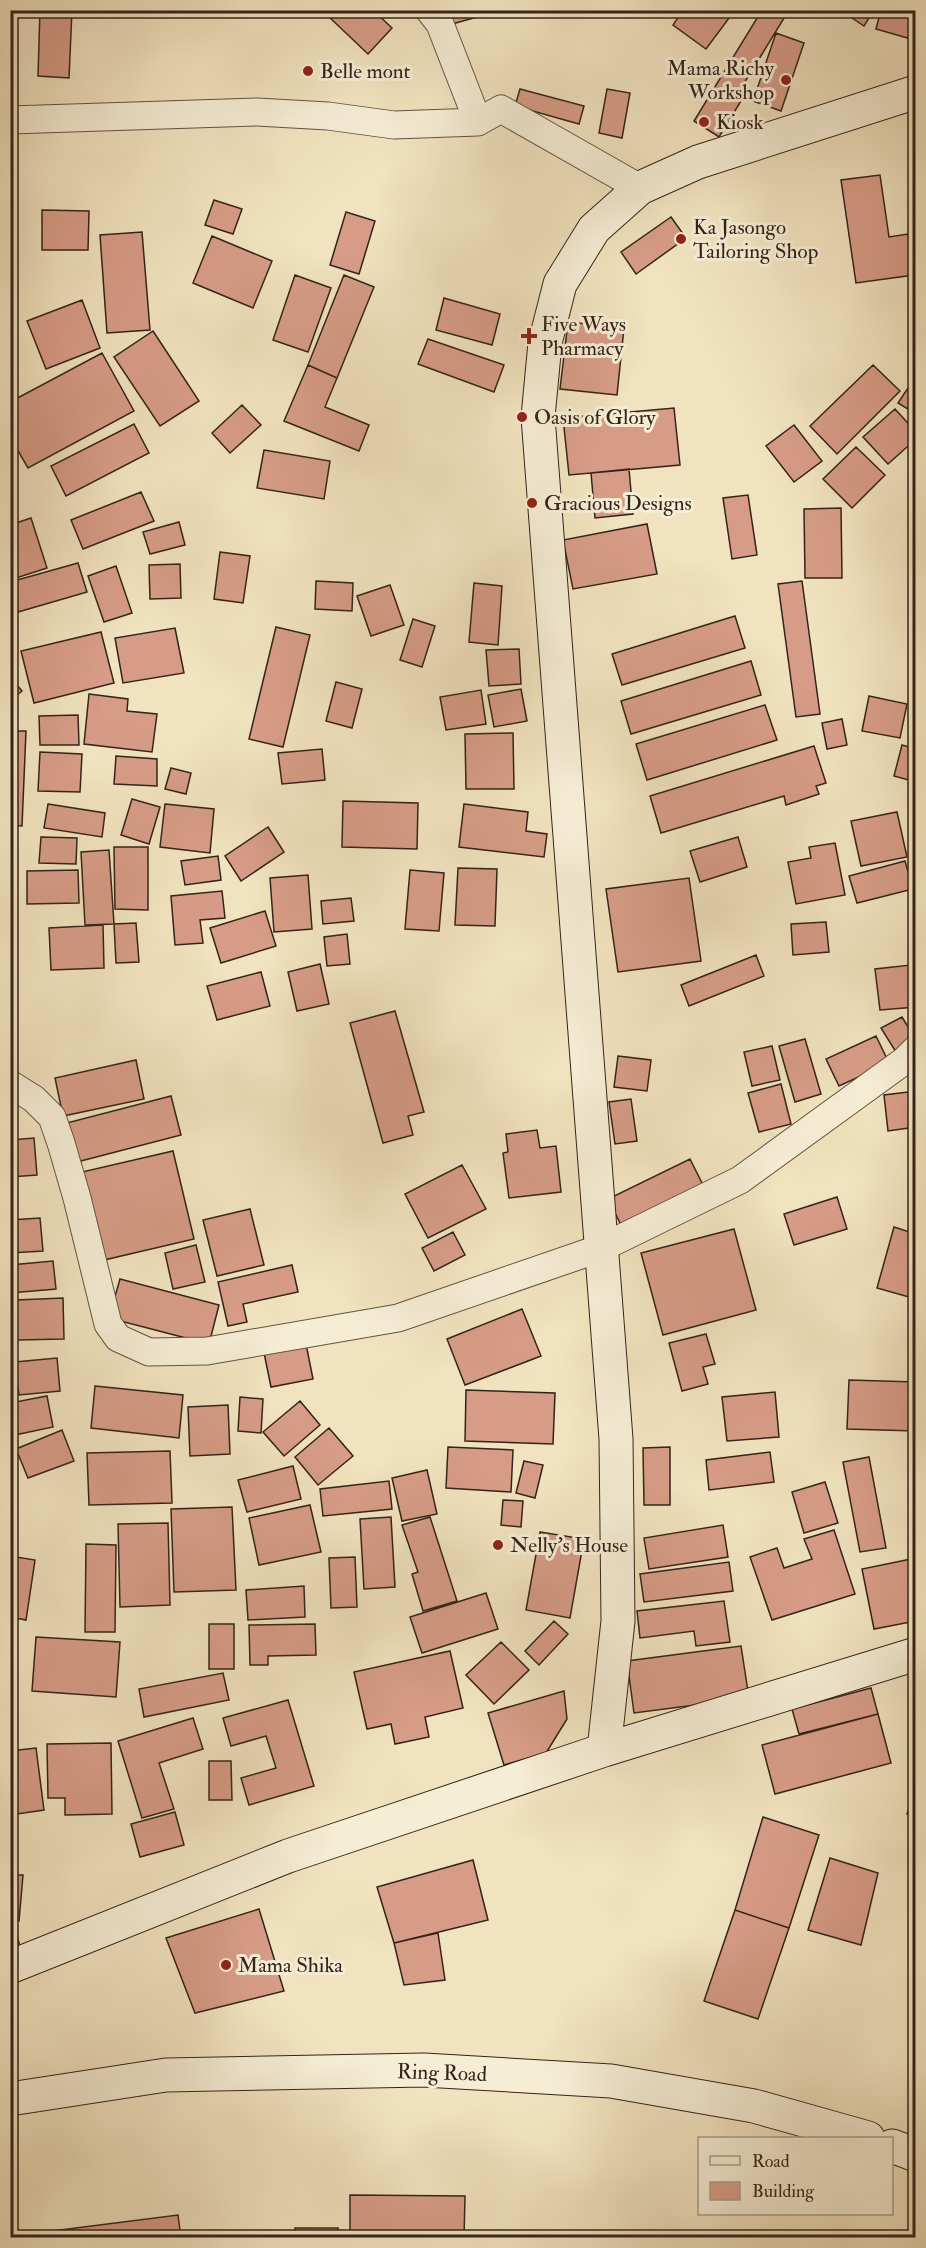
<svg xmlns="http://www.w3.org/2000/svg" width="926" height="2248" viewBox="0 0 926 2248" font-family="'IM FELL Double Pica',serif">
<rect width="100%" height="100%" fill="#f1e3bf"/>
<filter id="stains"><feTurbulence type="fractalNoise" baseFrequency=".00333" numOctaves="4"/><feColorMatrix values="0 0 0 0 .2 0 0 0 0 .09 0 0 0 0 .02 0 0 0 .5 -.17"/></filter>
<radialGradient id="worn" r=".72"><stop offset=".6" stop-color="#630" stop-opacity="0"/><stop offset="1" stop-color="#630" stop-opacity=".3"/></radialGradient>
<path fill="#d79c87" stroke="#34231a" stroke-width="1.5" d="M40,10H72L69,78L38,76Z
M333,10H373L392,28L368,54L328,16Z
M449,10H480L481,16L452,24Z
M683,10H735L706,49L673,25Z
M762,10H789L735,98L741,101L719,137L694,121Z
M840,10H874L864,26Z
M881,10H916V25L911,39L876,29Z
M776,33L804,43L781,111L753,101Z
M520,89L584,106L579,124L515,106Z
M607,89L630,93L622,138L599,133Z
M880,175L889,237L908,234L914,275L856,283L841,180Z
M214,200L242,209L233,234L205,225Z
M42,210L89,211L88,250H42Z
M346,212L375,221L359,274L330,265Z
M671,217L686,238L636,274L621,252Z
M142,232L150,330L107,333L100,235Z
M212,236L272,261L253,308L193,283Z
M295,275L331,288L308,352L273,340Z
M344,275L374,287L337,378L308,365Z
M444,298L500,314L492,345L436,330Z
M82,300L100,348L46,369L27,321Z
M568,322L624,328L617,395L560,389Z
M153,331L199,401L160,426L114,357Z
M428,339L504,365L494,392L418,364Z
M102,353L134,411L28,468L10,437V402Z
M308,365L337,378L325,407L369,425L359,451L284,421Z
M873,365L900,391L837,454L810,426Z
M912,382L916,384V414L898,403Z
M242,405L261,425L230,453L212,433Z
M674,408L680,465L569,475L563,418Z
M895,409L916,432V439L888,464L863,437Z
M134,424L149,453L66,496L51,466Z
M794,425L822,461L794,482L766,446Z
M856,447L885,475L852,508L823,479Z
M264,450L330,461L324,499L257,488Z
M629,469L633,514L595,518L591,473Z
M141,492L154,521L83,549L71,520Z
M748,495L757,555L732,559L723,498Z
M841,508L842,578H805L804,509Z
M31,518L47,568L10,580V525Z
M179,522L185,545L150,554L143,532Z
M647,524L657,574L573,589L563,540Z
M220,552L250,556L243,603L214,599Z
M78,563L87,592L18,612L10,582Z
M180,564L181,598L150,599L149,565Z
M116,566L132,613L104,622L88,576Z
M316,581L353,583L352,611L315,609Z
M802,581L820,714L796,717L778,584Z
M474,583L502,586L498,645L469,642Z
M390,585L404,625L371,636L357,596Z
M735,616L745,648L622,685L612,654Z
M413,619L435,626L422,667L400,660Z
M276,627L310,635L283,747L249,739Z
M175,628L184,673L123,683L115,638Z
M101,632L114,683L34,703L21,651Z
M519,649L521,684L489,686L486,650Z
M751,661L761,695L631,734L621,701Z
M10,677L22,691L10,701Z
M336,682L362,689L352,728L326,721Z
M521,689L527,721L494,727L488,695Z
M481,690L486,724L446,730L440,697Z
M89,694L128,699L127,711L157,714L152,752L84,744Z
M869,696L907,704L900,738L862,731Z
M765,705L777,740L647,780L636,744Z
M78,715L79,745H40L39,716Z
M842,719L847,745L827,749L822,723Z
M10,731H26L22,826L10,825Z
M513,733L514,789H466L465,734Z
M902,745L916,749V782L894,776Z
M814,746L826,783L816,786L819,794L786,805L784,796L661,833L650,796Z
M322,749L325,780L282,784L278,753Z
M40,752L82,754L80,792L38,791Z
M116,756L157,759V786L114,784Z
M171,768L191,773L186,794L165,789Z
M132,799L160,807L149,844L121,835Z
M343,801L418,803L417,849L342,847Z
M48,804L105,813L102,837L44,828Z
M165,804L214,809L210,853L160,847Z
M464,804L528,812L526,831L547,834L544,857L459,847Z
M897,812L907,857L861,866L851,821Z
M268,827L284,852L241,881L225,856Z
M41,837L77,838L76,864L39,863Z
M738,837L747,867L700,882L690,851Z
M835,843L845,895L796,904L788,862L811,858L809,847Z
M114,847H148V910L115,909Z
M109,850L114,924L85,925L81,852Z
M218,856L221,880L185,885L181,861Z
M905,861L913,889L857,903L849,876Z
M458,868L497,869L495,926L455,925Z
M78,870L79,903L27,904V871Z
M410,870L444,873L439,931L405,929Z
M308,875L312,929L274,932L270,878Z
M689,878L701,961L618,972L606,889Z
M222,891L225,918L200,920L203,943L175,945L171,896Z
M351,898L354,921L323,924L321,901Z
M265,911L276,946L221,963L210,928Z
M826,922L829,952L793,955L791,924Z
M136,923L139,962L116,963L114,924Z
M103,925L104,968L51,970L49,928Z
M347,934L350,964L327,966L324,937Z
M756,955L764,976L689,1006L681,985Z
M320,964L329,1004L297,1011L288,972Z
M911,965L916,1007L880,1010L875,969Z
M261,972L270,1006L217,1020L207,986Z
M395,1011L424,1112L408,1116L413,1135L383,1143L350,1023Z
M902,1017L916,1040L896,1052L881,1028Z
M876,1036L889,1063L839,1086L826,1059Z
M805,1039L821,1094L795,1102L779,1046Z
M772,1046L780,1080L752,1086L744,1052Z
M618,1056L651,1060L647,1091L614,1087Z
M136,1060L144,1099L63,1116L55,1078Z
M781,1084L791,1124L759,1132L748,1093Z
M916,1091V1127L888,1131L884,1095Z
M171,1096L181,1135L73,1163L63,1124Z
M631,1099L637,1141L615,1144L609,1102Z
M537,1130L540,1148L556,1146L561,1192L509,1198L503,1153L508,1152L506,1134Z
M34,1138L37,1175L10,1177V1140Z
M173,1151L194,1239L104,1260L82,1172Z
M690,1159L704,1187L622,1227L608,1199Z
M462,1165L486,1209L428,1238L405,1194Z
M837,1197L847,1229L794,1245L784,1214Z
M250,1209L264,1265L217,1276L203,1220Z
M40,1218L43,1251L10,1253V1220Z
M894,1227L916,1234V1299L877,1288Z
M734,1229L756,1310L663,1335L641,1253Z
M453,1232L465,1255L434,1271L422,1248Z
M196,1245L205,1282L173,1289L165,1253Z
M53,1261L56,1289L10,1293V1265Z
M292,1265L298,1292L243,1304L247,1322L228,1326L218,1282Z
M120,1279L219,1305L209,1344L109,1318Z
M63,1298L64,1339L17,1340L16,1300Z
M522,1309L541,1356L465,1385L447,1339Z
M706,1334L715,1364L703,1367L708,1384L682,1391L669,1343Z
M305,1339L313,1379L271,1387L263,1348Z
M57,1358L60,1391L19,1395L15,1362Z
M849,1380L916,1382V1431L847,1429Z
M95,1386L183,1395L179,1438L91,1428Z
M466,1390L555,1393L553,1444L465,1441Z
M775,1392L779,1437L727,1441L722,1397Z
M47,1396L53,1427L10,1436V1403Z
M240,1397L263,1399L261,1433L238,1431Z
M300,1401L320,1425L284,1456L263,1432Z
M228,1405L230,1454L190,1456L188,1407Z
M329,1428L353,1456L318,1485L295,1457Z
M62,1430L74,1461L28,1478L16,1449Z
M448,1447L513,1450L511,1492L446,1488Z
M670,1447V1505H644L643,1448Z
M10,1448L15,1470L10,1471Z
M170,1451L172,1503L89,1505L87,1453Z
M770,1452L774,1482L709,1490L706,1460Z
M869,1457L886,1548L860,1552L843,1462Z
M524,1461L543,1465L535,1498L516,1493Z
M293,1466L301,1499L247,1512L238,1480Z
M427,1470L437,1514L402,1521L392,1478Z
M389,1481L392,1509L323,1516L320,1489Z
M825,1482L838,1523L804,1533L792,1492Z
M503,1500L523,1501L521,1527L501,1525Z
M310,1505L321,1552L259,1565L249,1518Z
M232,1507L236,1590L174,1592L171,1509Z
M391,1517L395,1587L364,1589L360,1519Z
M430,1517L457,1601L423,1611L412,1574L418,1572L402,1525Z
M168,1523L170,1605L120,1607L118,1524Z
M723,1525L728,1557L649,1569L644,1538Z
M834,1530L855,1594L772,1620L750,1557L777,1548L784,1568L812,1559L804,1539Z
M540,1532L584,1539L570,1618L526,1610Z
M86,1544L116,1545L115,1632H85Z
M10,1556L35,1560L26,1620L10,1617Z
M355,1557L357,1607L331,1608L329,1558Z
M916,1558V1621L874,1629L862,1569Z
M729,1562L733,1591L644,1602L640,1574Z
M304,1586L305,1617L248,1620L246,1590Z
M486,1593L498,1629L422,1653L410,1617Z
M724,1601L730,1642L696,1646L694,1631L640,1638L637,1611Z
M554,1621L568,1634L539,1665L525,1651Z
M209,1624H234V1669H209Z
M315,1624L316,1655L268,1656V1665H250L249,1625Z
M36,1637L120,1642L116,1697L32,1691Z
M501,1642L529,1670L494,1704L466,1675Z
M741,1646L749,1698L634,1713L627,1661Z
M450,1651L463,1708L425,1717L429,1737L395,1744L391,1724L367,1729L354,1672Z
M223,1673L229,1700L144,1717L139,1689Z
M871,1688L878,1714L799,1734L792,1709Z
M564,1691L567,1719L546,1753L504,1765L488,1713Z
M288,1700L314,1786L249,1805L241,1778L276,1768L266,1736L231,1746L223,1718Z
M878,1714L891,1763L775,1794L762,1745Z
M193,1718L203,1749L159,1763L174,1809L142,1818L118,1741Z
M111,1743L112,1814L65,1815V1798H48L47,1744Z
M36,1748L44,1810L10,1815V1751Z
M209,1761H231L232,1800H209Z
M916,1787V1817L907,1814Z
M175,1812L184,1845L140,1857L131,1824Z
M763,1817L819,1835L789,1928L735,1910Z
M830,1858L878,1873L861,1945L808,1930Z
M473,1860L488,1920L394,1943L377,1887Z
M10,1875H23L19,1921L10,1920Z
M259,1909L284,1991L195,2013L166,1938Z
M735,1910L789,1928L758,2019L704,2001Z
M15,1928L22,1954L10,1957V1930Z
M438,1933L445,1980L404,1985L394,1943Z
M350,2195L465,2196L464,2238H350Z
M178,2215L181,2238H21V2235Z
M295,2228H338V2238H296Z"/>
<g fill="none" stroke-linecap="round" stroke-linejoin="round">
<defs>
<path id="street" d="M429,10L440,24L478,122
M10,120L257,112L328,116L394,125L478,122L501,109L640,188
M10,1084L34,1099L52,1117L61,1143L77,1198L108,1324L118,1338L149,1352L207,1351L398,1318L601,1248L740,1180L904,1061L916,1049"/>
<path id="secondary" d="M604,1750L618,1621L616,1439L538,417L545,343L560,284L594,229L640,188L698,162L916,92
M10,1967L288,1856L604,1750L916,1654
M10,2099L166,2075L424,2070L611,2081L754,2106L868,2138
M892,2146L916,2155"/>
</defs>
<use href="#street" stroke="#635343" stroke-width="29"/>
<use href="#secondary" stroke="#34231a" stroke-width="35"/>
<use href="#street" stroke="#f6edd5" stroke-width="27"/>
<use href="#secondary" stroke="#f6edd5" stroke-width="33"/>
</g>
<g fill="#8f2418" stroke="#f6edd5" stroke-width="2">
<circle cx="308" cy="71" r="6"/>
<circle cx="786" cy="80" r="6"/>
<circle cx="704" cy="122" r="6"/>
<circle cx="681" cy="239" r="6"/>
<path d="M526 327h6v6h6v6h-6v6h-6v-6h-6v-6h6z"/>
<circle cx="522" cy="417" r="6"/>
<circle cx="532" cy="503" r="6"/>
<circle cx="498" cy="1545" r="6"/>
<circle cx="226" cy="1965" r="6"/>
</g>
<g text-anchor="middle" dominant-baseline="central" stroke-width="6" stroke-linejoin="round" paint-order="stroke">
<g font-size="21" fill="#34231a" stroke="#f6edd5" text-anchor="start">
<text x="774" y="68" text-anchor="end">Mama Richy<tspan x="774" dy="24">Workshop</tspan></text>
<text x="320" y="71">Belle mont</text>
<text x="716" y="122">Kiosk</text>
<text x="693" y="227">Ka Jasongo<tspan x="693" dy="24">Tailoring Shop</tspan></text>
<text x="541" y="324">Five Ways<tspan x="541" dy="24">Pharmacy</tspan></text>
<text x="534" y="417">Oasis of Glory</text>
<text x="544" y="503">Gracious Designs</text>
<text x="510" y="1545">Nelly's House</text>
<text x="238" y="1965">Mama Shika</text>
</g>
<g font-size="21" fill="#34231a" stroke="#f6edd5">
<text transform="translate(442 2073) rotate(2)">Ring Road</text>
</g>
</g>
<rect width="926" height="2248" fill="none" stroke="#f1e3bf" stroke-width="36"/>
<rect x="12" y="12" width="902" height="2224" fill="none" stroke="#34231a" stroke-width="3"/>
<rect x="18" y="18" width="890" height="2212" fill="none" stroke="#34231a" stroke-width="1.5"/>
<rect x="698" y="2137" width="195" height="78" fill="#f6edd5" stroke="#a89c8a" stroke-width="1.5"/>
<rect x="710" y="2156" width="30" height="9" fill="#f6edd5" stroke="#a89c8a" stroke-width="1.5"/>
<text x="752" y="2167" font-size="18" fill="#34231a">Road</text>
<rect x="710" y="2182" width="30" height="18" fill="#d79c87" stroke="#a89c8a" stroke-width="1.5"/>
<text x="752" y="2197" font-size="18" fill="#34231a">Building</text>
<rect width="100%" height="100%" filter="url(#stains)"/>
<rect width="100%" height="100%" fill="url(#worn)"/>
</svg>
